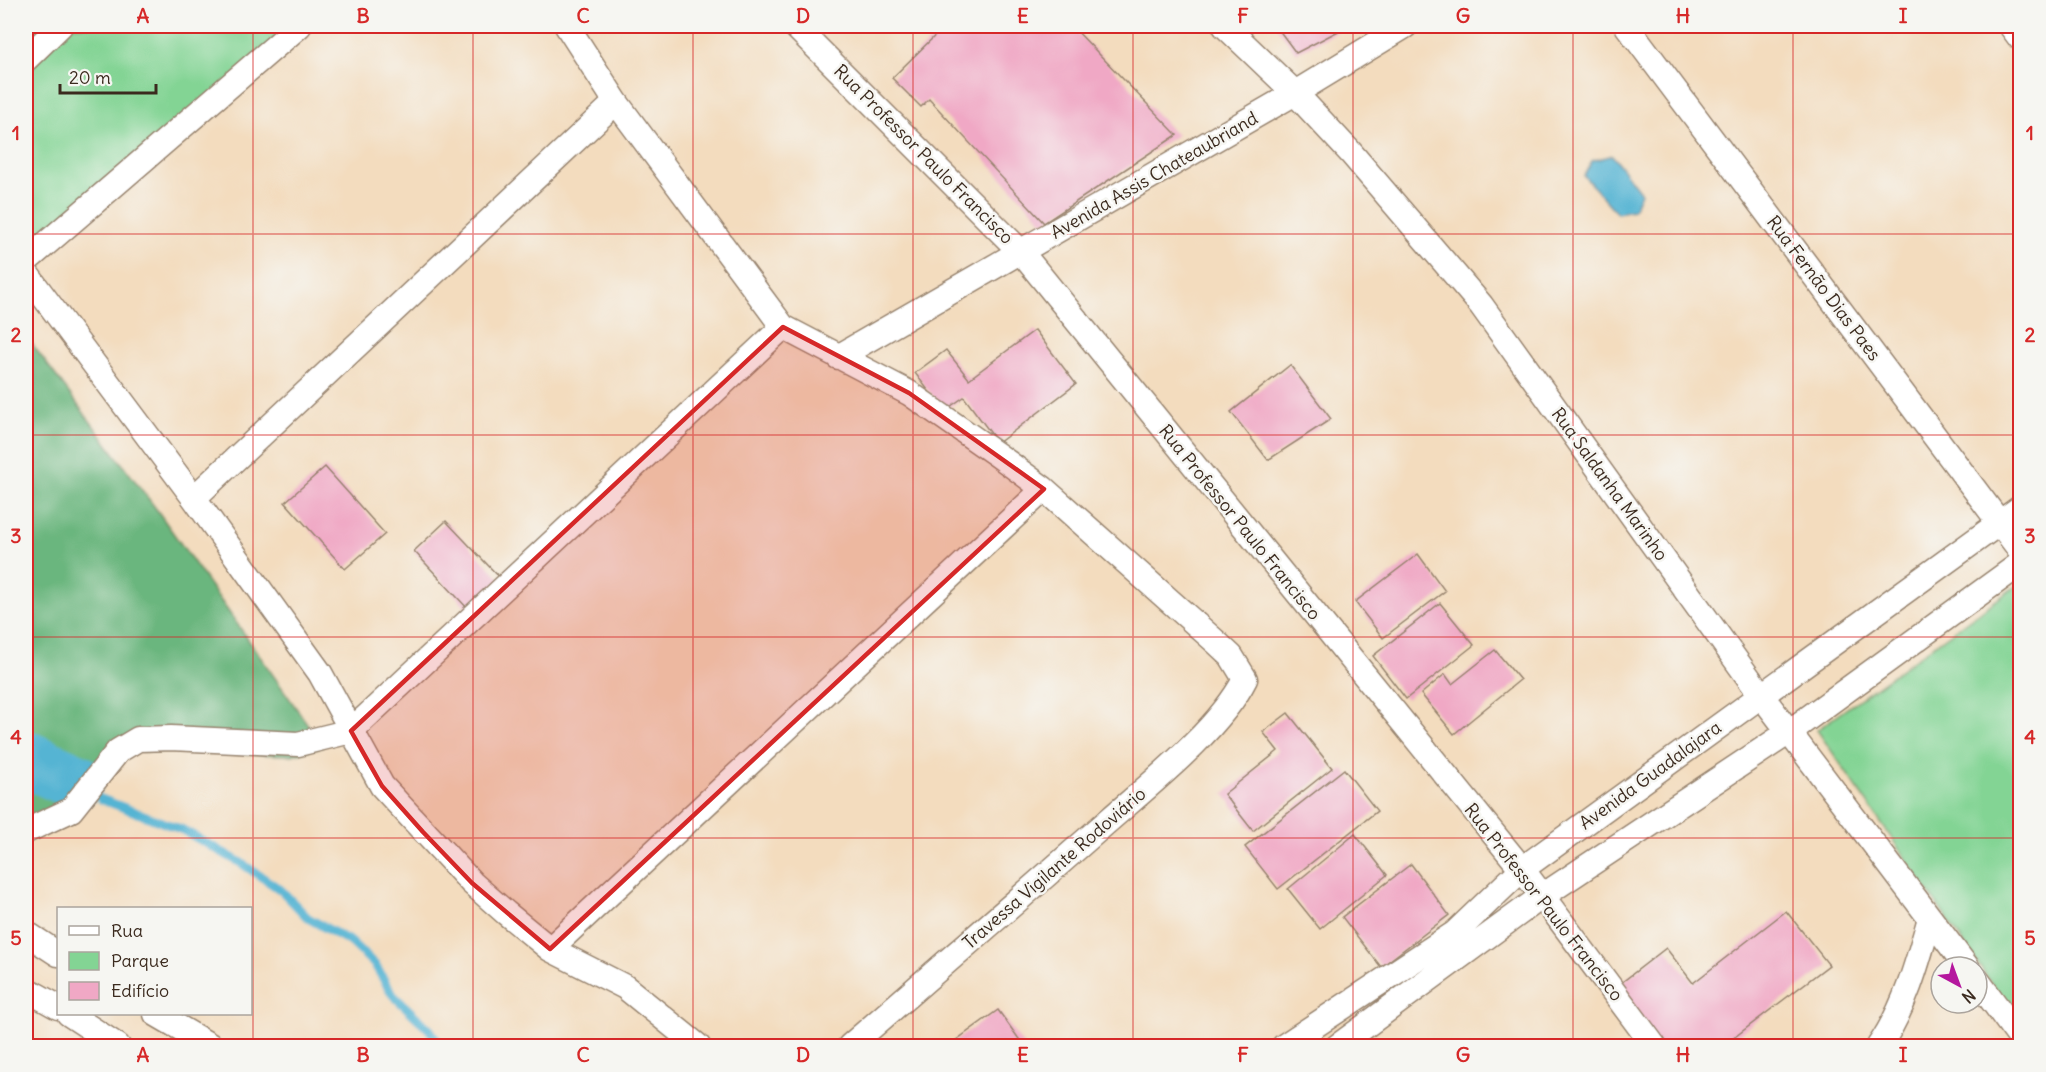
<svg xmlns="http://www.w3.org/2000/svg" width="2046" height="1072" viewBox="0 0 2046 1072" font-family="Delius,sans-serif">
<rect width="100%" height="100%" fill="#f6f6f2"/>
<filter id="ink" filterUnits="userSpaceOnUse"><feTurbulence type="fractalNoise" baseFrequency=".0167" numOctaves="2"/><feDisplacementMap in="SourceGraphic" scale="12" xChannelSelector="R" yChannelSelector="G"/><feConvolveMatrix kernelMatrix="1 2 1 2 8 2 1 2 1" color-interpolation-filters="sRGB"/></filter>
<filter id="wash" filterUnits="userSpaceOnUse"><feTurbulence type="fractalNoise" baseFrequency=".008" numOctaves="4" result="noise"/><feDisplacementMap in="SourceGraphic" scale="24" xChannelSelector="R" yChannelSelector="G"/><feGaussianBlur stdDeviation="1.35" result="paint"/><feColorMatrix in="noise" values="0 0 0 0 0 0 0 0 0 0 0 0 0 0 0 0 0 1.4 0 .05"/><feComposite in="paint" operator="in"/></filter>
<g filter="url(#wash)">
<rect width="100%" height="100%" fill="#f3dcbe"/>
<path fill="#83d494" stroke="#5f7f59" stroke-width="1.5" d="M26,26H301L26,272Z
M2020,583V1025L1817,730Z"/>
<path fill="#6ab67e" stroke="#52704e" stroke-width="1.5" d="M26,336L157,510L323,746L292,755L131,751L39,819L26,822Z"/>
<path fill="#54b4d3" stroke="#486f78" stroke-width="1.5" d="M1612,155L1641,193L1633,210L1617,213L1584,176L1592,161Z"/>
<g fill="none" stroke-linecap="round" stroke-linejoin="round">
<path stroke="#54b4d3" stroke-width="9" d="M101,799L183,830L241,863L281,890L308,918L351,942L375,965L393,995L430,1030L440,1046"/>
<path stroke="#54b4d3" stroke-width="57" d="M26,759L75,781"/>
</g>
<g id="blocks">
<path fill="#f0a8c5" d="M945,26H1072L1177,135L1044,223L929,99L921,107L892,78Z
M1276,26H1348L1296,53Z
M1035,330L1076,384L998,443L964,397L944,411L915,373L946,350L969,379Z
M1290,365L1331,419L1268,460L1231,412Z
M325,467L385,534L345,569L285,502Z
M446,521L502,580L469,610L414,551Z
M1418,554L1445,591L1383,638L1355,602Z
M1440,603L1474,645L1406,699L1373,656Z
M1495,650L1520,680L1454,734L1421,694L1445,674L1452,684Z
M1288,713L1332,768L1253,831L1224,794L1278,751L1263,732Z
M1344,769L1377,811L1278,889L1245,847Z
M1355,834L1387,875L1320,929L1288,889Z
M1411,864L1449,915L1381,967L1342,917Z
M1786,911L1829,965L1723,1046H1656L1612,990L1666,948L1693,983Z
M998,1010L1024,1046H959L955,1041Z"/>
</g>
</g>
<g filter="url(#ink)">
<use href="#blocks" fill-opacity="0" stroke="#97836e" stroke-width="1.5"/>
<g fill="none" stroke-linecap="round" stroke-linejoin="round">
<defs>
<path id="street" d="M567,26L616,102L783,327L909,393L999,456L1044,489L1216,642L1231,656L1245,679C1219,731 1145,788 1100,828C1017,901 933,974 850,1046
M795,26L1021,252L1522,869L1654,1046
M1225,26L1295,93L1351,153L1481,305L1761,695L1967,967
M1627,26L2020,550
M2011,26L2020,38
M26,59L60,26
M26,261L299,26
M26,273L194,498L320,673L382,786L472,883L506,913L550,949L625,987L698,1046
M838,357L1295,93L1405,26
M194,498L616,102
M26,831L71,810L118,751L138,739L171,738L298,744L351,731L783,327
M26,933L58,954
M550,949L1044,489
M1977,980L2020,1038
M26,991L33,993L58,1007
M69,1014L118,1046
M156,1014L211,1046
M1284,1046L1455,933L1522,869L2020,508
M1338,1046L1541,897L1789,732L2020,564
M1879,1046C1905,1009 1918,961 1930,918"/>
</defs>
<use href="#street" stroke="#97836e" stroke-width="27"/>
<use href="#street" stroke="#fff" stroke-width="24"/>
</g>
</g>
<path fill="#d62828" fill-opacity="0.2" stroke="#d62828" stroke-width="4.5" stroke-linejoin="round" d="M783,327L909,393L1044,489L550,949L472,883L423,832L382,786L351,731Z"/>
<path fill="none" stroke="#d62828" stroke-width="1.5" stroke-opacity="0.55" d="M253,26V1046M473,26V1046M693,26V1046M913,26V1046M1133,26V1046M1353,26V1046M1573,26V1046M1793,26V1046M26,234H2020M26,435H2020M26,637H2020M26,838H2020"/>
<g text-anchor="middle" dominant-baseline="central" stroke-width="5" stroke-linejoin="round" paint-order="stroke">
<g font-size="18" fill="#3b2a1e" stroke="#f6f6f2">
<text transform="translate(924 154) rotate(45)">Rua Professor Paulo Francisco</text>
<text transform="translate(1154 175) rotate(-30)">Avenida Assis Chateaubriand</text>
<text transform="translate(1824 288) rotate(53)">Rua Fernão Dias Paes</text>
<text transform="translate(1610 484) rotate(54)">Rua Saldanha Marinho</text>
<text transform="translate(1240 522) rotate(51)">Rua Professor Paulo Francisco</text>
<text transform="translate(1650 775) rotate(-36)">Avenida Guadalajara</text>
<text transform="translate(1054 868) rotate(-41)">Travessa Vigilante Rodoviário</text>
<text transform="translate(1544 902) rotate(52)">Rua Professor Paulo Francisco</text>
</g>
</g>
<rect width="2046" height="1072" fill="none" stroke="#f6f6f2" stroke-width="66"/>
<rect x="57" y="907" width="195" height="108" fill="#f6f6f2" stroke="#aba49d" stroke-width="1.5"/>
<rect x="69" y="926" width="30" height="9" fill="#ffffff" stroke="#aba49d" stroke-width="1.5"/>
<text x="111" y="937" font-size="18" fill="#3b2a1e">Rua</text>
<rect x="69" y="952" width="30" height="18" fill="#83d494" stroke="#aba49d" stroke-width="1.5"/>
<text x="111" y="967" font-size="18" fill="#3b2a1e">Parque</text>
<rect x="69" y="982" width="30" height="18" fill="#f0a8c5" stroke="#aba49d" stroke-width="1.5"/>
<text x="111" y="997" font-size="18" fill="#3b2a1e">Edifício</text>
<g transform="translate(1959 985) rotate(139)"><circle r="28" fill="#f6f6f2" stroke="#aba49d" stroke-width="1.5"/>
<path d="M0-4.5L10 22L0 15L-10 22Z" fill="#b5179e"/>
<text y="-9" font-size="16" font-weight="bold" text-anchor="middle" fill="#3b2a1e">N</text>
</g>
<path d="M60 84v9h96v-9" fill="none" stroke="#3b2a1e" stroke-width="3"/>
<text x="69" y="84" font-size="18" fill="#3b2a1e" stroke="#f6f6f2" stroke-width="4.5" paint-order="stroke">20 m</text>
<rect x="33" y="33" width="1980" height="1006" fill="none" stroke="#d62828" stroke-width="2"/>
<g font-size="20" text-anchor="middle" font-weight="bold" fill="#d62828">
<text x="143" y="23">A</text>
<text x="363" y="23">B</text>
<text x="583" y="23">C</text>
<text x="803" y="23">D</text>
<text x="1023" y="23">E</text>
<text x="1243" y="23">F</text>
<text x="1463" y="23">G</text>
<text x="1683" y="23">H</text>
<text x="1903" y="23">I</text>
<text x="16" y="140">1</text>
<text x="2030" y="140">1</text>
<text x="16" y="342">2</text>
<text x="2030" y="342">2</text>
<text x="16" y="543">3</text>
<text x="2030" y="543">3</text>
<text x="16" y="744">4</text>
<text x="2030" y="744">4</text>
<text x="16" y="945">5</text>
<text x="2030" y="945">5</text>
<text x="143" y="1062">A</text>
<text x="363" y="1062">B</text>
<text x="583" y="1062">C</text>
<text x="803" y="1062">D</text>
<text x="1023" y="1062">E</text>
<text x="1243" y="1062">F</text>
<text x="1463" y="1062">G</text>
<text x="1683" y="1062">H</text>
<text x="1903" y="1062">I</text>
</g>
</svg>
